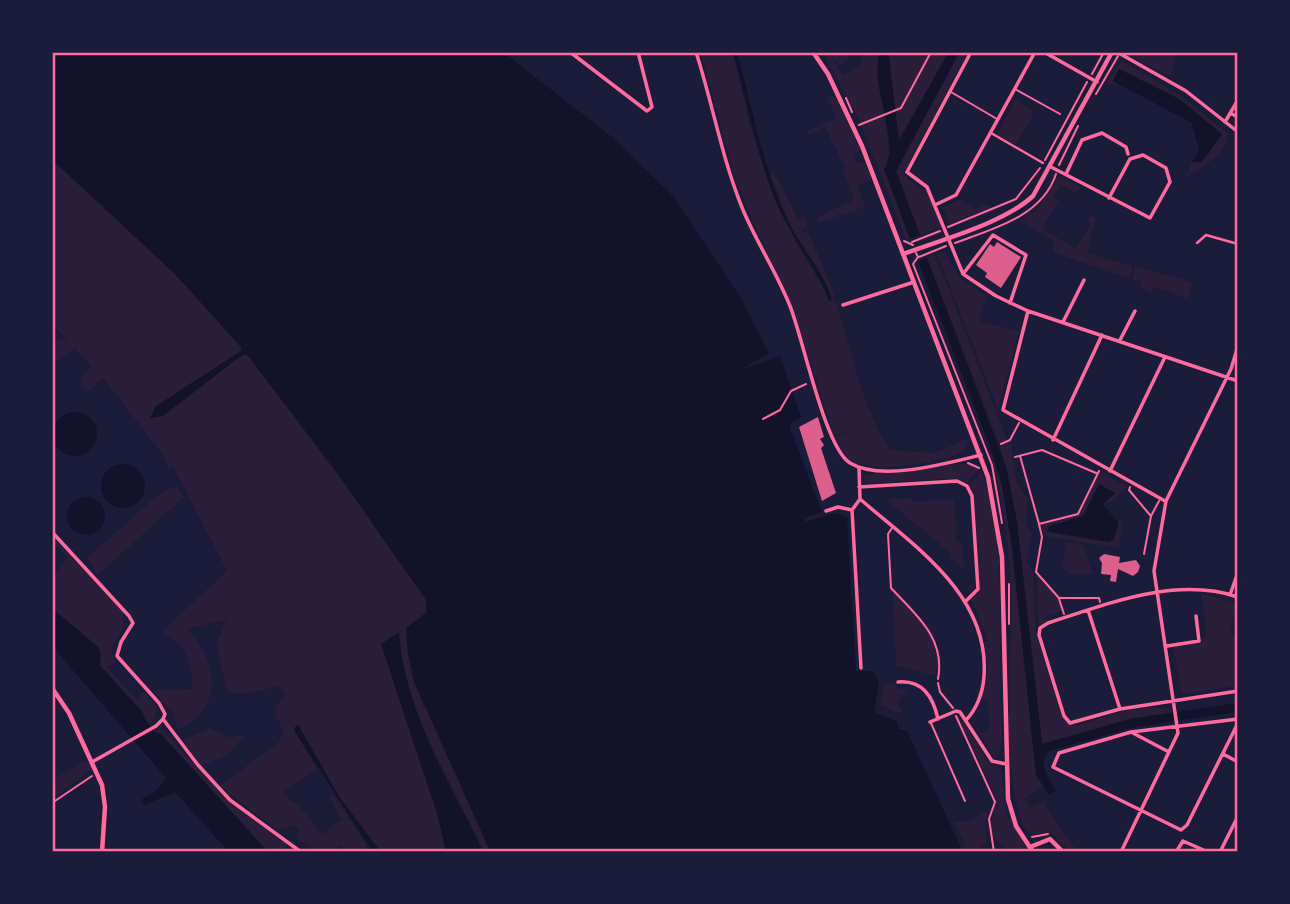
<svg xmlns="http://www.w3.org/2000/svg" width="1290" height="904" viewBox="0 0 1290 904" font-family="Barlow,sans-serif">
<rect width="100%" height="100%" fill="#1b1b3a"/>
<path fill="#2a1e3b" d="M701,53H733L750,127L774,197L796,243L831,300L822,278L792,229L770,175L774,171L798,219L804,217L808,226L801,229L803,233L808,231L835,295L832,300L836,302C853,352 861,406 890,450L934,453L968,439L965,451C943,463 873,474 851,460C844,455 840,445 836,437L851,430L834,435L793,307L752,220L733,172Z
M830,53H853L840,66L831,57L843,76L860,65L863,53H880L878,58L890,159L884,169L910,239H906L859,119L825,57Z
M886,53H948L898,141Z
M959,53H967L904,173L908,180L926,190L942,227L920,235L896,171Z
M1125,53H1177L1171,77Z
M1121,60L1183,97L1228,134C1227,154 1201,169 1185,177L1192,162H1202L1222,134L1179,99L1119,69L1113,81L1120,85L1106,84Z
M832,96L837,98L860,149L853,156L855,162L865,163L872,180L858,185L865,207L818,223L819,216L854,200L843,170L845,168L825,127L809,134L807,131L836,118L827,98Z
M1015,100L1035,111L1016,145L997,135Z
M52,160L175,274L241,347L327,459L426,600L425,615L468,798L490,851H483C450,782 404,710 399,633L381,644L437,813L446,851H380L340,798L298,725L294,730L317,769L283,792L292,803H297L322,834L341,820L329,796L332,794L368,846L361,851H348L340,845L333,851H317L297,839L299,830L296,825L278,831L220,786L280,741L283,731L276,716V706L285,696L279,685C262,691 245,697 227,692L216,644L226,620L187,629C219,664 225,707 177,730L174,715L153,690L192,689C194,666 184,640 161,632L227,571L173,466L169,468L160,451L103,378L88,391L81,385L80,377L92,366L75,348L53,365V338L67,340L53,325Z
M1059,176L1081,187L1076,194L1061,185L1054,197L1059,200L1042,229L1076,249L1091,223L1087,220L1090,215L1096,217L1087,253L1133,266L1129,279L1053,252V240L1020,221L1037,210Z
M960,200L976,209L985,204L992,207L949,224L943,208Z
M945,252L960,278L986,296L979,321L1019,331L998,409L937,254Z
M935,254L1007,440L999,443L927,258Z
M1135,267L1193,282L1188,299L1155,287L1151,293L1140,287L1142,282L1132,279Z
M1011,443L1016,481L1027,499L1026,522L1032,536L1027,562L1033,572L1036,635L1063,720L1076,726C1105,717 1142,703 1171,709V713L1130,719L1042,744L1017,522L1000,447Z
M989,450C1015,483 1029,718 1036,775L1043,786L1025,799L1031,807L1043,802L1077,851H1068L1052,834H1030C998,799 1012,652 1011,602C1010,553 1004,495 989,450Z
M955,464H970L979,470L967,483L956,478L866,484L863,481L865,475Z
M1100,471L1128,487L1108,504L1106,502L1115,493L1081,518L1049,526V533L1108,542L1118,520L1122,524L1119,548L1044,536L1041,525L1080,514Z
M982,472C1007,542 998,618 1000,691C1000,708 1005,744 998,758L994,757L972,722L979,708V713L975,714V727H979L980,733L989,731L988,702L981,699L987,666L984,642L988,641L972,600L978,593L980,584L974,500L969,485Z
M177,485L184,497L98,575L87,558L158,495Z
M912,498V501L954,500L957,542H962L964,570L950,558L952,554L885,499Z
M52,536L123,612V628L111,649L116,663L106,667L138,700L143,691L157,706L155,718L148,727L142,711L99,665L101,656L98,647L53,609V575L68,558L53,542Z
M1066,542L1083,545L1093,574H1070L1062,565Z
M1037,573L1058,599L1062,611L1045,617L1046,621L1038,625Z
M893,592C912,607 949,651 935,676L896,666Z
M1201,593L1237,603L1230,632L1237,638V686L1182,694L1173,647L1202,643V637L1207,636Z
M896,683L897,689H907L897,703L902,708L901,714L880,705L884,684Z
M964,722L988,761L1001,769L1007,815L1029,851H998L1003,848C1000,843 994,839 992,834C986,820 998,811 996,798L961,723Z
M160,727L218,790L287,845L285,849L267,851L161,734L152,731Z
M210,728L228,737L245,735L227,755L201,766L183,740Z
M83,761L90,763L94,768L53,798V780Z
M985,812L988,813L984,822L987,843L977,850L963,847L965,844L953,822L971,820Z"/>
<path fill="#12122b" d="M52,53H510L508,56L613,138L674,197L740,297L769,353L741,370L780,356L801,417L791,423L790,428L822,512L804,518L805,522L836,513L847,517L856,671H874L879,684L874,712L897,722L898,729L907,731L961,848L954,852L490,851L414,682L408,654L406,628L427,612L426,600L342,480L250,358L246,354L237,359L163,416L150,418L156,406L241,351V347L175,274L53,160Z
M733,53H737L739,58C753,113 763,167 787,219C800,247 824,271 832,300L829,301C816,266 791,237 776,202C756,153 748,103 733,53Z
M880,53H886L889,57L899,141L948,53H959L896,171L920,235L910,239L884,169C902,142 868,84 880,53Z
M1119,69L1179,99L1222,134L1202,162H1192L1199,150L1192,123L1113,81Z
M927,258L1007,470L1017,522L1042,744L1130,719L1237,703V712L1130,728L1049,751L1043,759L1046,774L1056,790L1049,795L1036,775L1012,548L1002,486L990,446L918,261Z
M53 434a22 22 0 1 1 44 0a22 22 0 1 1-44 0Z
M101 486a22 22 0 1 1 44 0a22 22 0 1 1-44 0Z
M1099,484L1115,493L1103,504L1119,524L1113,540L1108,542L1047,531L1049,526L1083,516Z
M67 516a19 19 0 1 1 38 0a19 19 0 1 1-38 0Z
M53,609L98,647L101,656L100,665L142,712L152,731L161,734L267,851H228L175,792L144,805L142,799L158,789L166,778L53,647Z
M399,632C404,710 450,782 483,851H446L437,813L381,644Z
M298,725L340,798L380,851H372L296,733L294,728Z"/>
<path fill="#dd5f8e" d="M997,242L1021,257L1001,288L985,277L987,273L976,265L990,244L994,247Z
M818,417L824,437L820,439L824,445L821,448L836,493L822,501L799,427Z
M1104,554L1120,557L1119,563L1136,560L1140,566L1138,572L1133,576L1118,569L1116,582L1110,581L1111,575L1101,574L1102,563L1099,558Z"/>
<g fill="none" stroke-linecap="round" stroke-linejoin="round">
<path stroke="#ff6b9d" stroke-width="2" d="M1092,74L1104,52
M1096,94L1118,56
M846,98L852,112
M859,125L901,108L931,52
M1045,160L1087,82
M1059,165L1078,126
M948,227L1016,199L1040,168
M904,241L913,245
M912,242L940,231
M955,243C992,229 1042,217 1056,174
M916,253L918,257L913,264L992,465L1002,523
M919,257L946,246
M763,419L780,410L791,391L806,384
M1001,444L1010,440L1019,423
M1020,456L1039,524L1078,514L1099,471
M1015,457L1042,450L1096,473
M968,463L979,468
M1130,487L1129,490L1150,515
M1039,524L1042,537L1036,572L1059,598H1099L1100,602
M1144,554L1151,516L1159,501
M1009,584V624
M1059,599L1064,614
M938,683L940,692L953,708
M956,716L995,802L989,819L994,852
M52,803L92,776
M1032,837L1048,834"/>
<path stroke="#ff6b9d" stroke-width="2" d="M1015,89L1060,114
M951,92L997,119
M892,528L888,534L891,588C915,614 946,638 938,679
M931,723L965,801"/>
<path stroke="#ff6b9d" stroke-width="2.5" d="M991,133L1043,163
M1197,243L1206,235L1238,244"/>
<path stroke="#ff6b9d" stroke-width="3.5" d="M570,52L647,111L652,107L638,52
M696,52C713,105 722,159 743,210C757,243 777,273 790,306C803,338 825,448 850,463C881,482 948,463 981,455
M971,52L907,172L927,187L963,274L996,296L1028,311L1238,381
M1044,52L1097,82
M1117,52L1186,91L1238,132
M1230,113L1238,117
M1225,122L1238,100
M1051,167L1150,218L1170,182L1166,168L1143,155L1130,159L1109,198
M1066,174L1082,140L1102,133L1126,147L1128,154
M935,205L956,195L1035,52
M963,274L993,235L1026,255L1010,303
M843,305L914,282
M1028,311L1003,410L1165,501
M1063,322L1084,280
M1120,340L1135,311
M1053,440L1102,335
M859,468L860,499C914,546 990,595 984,676C983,692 977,709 966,720
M1110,471L1165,357
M859,487L957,481L967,486L972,496L978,589L966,601
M860,499L852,510L861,668
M826,511L838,507L852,510
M52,532L129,616L133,623L121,642L117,656L159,703L165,714L163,719L198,765L230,800L301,852
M1230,595L1238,572
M1238,597C1175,576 1108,604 1048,623L1040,628L1039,635L1064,716L1070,723L1120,709L1238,691
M1088,610L1120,709
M1237,636H1238
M1167,646L1199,641L1196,616
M898,682C923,680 933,697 938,719
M930,722L956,711L960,712L992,761L1006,764
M1131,732L1169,752
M1223,754L1238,762
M92,762L156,726L163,719
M1181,830L1053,767L1059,753L1131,732L1238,719
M1181,830L1187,825L1238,723
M1183,841L1208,852
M1121,852L1178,733L1154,571L1166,501L1231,369L1238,346
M1176,852L1183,841
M1220,852L1238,816"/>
<path stroke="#ff6b9d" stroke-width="4.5" d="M813,52L828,74L862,146L988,477L1002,557L1008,799L1016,826L1033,852
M903,254C941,240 1004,223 1033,196L1112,52
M52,688L69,713L102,785L105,807L102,852
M1030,847L1050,839L1063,852"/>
</g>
<rect width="1290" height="904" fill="none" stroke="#1b1b3a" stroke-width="108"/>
<rect x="54" y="54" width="1182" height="796" fill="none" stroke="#ff6b9d" stroke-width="2.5"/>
</svg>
